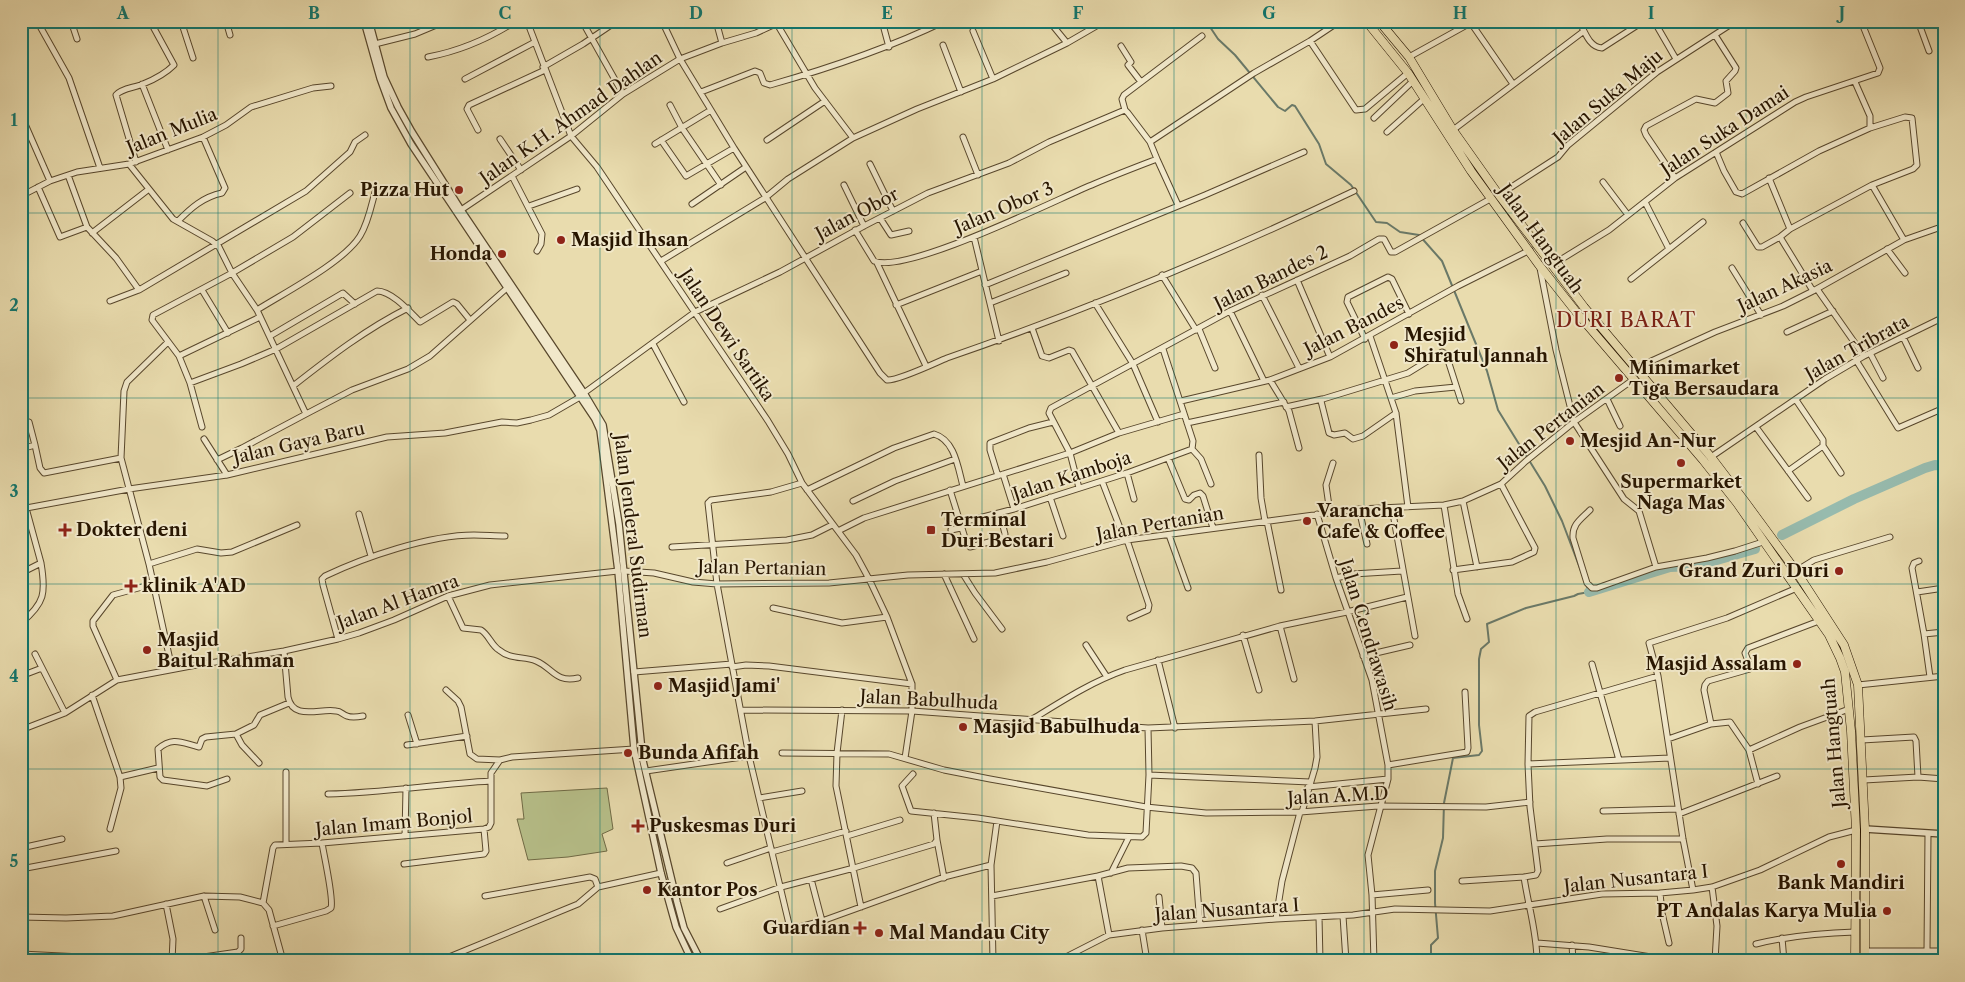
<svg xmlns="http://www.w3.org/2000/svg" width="1965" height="982" viewBox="0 0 1965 982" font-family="'Libre Caslon Text',serif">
<rect width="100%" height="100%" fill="#e9dcae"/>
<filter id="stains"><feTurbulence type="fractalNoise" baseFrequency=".004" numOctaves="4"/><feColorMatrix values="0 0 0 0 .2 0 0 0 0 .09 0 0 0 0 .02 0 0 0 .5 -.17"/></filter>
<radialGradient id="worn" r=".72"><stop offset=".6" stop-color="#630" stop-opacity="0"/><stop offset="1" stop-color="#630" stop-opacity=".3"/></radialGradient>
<path fill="#b7c08a" stroke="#6f6a45" d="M607,788L613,829L602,834L607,851L568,857L528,860L517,819H524L521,793Z"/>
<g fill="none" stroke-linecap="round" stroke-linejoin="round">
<path stroke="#6a7968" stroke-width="2" d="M1206,21L1218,39L1235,55L1278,107L1285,111L1292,105L1295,106L1319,144L1326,164L1351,185L1376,222L1387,223L1400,232L1419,235L1442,261L1487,371L1498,410L1545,486L1562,521L1589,592L1578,594L1574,596L1526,608L1487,624L1489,642L1481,649L1479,659V725L1482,751L1479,755L1453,758L1444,803L1443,838L1435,871V903L1438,938L1431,945V961"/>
<path stroke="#97bbae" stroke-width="10" d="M1782,535L1854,499L1925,468L1935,465L1944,466
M1589,592L1670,567L1696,566L1755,549"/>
<defs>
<path id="minor" d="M37,21L69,78L100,168
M71,21L77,39
M181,21L193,58
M226,21L230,35
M527,21L571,136L597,167L716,344L768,421L788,454L802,483L856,555L869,579L887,617L912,684V711L905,758
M582,21L623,94
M662,21L680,59L734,148L880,373L887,380C898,381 935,363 947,358C1086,310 1222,254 1354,191
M716,21L722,43
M882,21L889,47
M1049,21L1067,43
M1579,21C1585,32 1589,47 1602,48L1644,21
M1654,21L1676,59
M1918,21L1929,51
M1471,23L1513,84
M777,24L815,88L853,138
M973,31L993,79
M1310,41L1356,110L1365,109L1408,73
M375,44L415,34L446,21
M943,45L961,92
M1121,46L1131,62L1128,65L1141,82
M428,57C460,51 488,39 516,21
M1409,57L1474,21
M543,67L583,44L617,21
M465,79L535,42
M142,84L168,150
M701,92L755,71L760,73L764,83L770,85C830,68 889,48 945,21
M670,105L682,128L721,185
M1125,110L1122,99L1124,95L1202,36
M21,115L50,181
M1374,118L1413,81
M478,130L467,109L469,105L545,70
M1453,130L1584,31
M1387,132L1425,98
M963,137L978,175
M500,139L521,170
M661,140L686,176L734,148
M767,140L825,101
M1150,142L1254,73L1310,41L1340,21
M655,144L711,110
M1716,152L1724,171L1736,192L1742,194L1819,151L1870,128V116L1855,82
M1157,159L1178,205
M136,162L116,95C122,88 134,88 143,84C153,80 166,73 174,65L150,21
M129,164L173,219L212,241L219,247L232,273L257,310L306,414L242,448L217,460
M870,164L893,211
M68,175L87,227L116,258L139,290L110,301
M512,176L542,234L541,244L537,251
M1675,178L1646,135L1644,130L1646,126L1696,99L1715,103L1728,93L1726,81L1735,71L1736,68L1715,35
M1769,178L1790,229
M1603,182L1628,215
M844,185L864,226
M1872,185L1904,240
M38,187L60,237L87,227
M1499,195L1558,157L1568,145L1657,72L1736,21
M21,196L50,181L77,172L129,164L203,137L226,125L251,107L313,88L331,86
M692,204L746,167
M529,206L577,189
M461,210L571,136L623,94L680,59L722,43L756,33L782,21
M880,218L891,235L909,231
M178,221C191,208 203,197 222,193L225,188L203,137
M1743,223L1758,247H1762L1780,237
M92,233L149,189
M974,237L999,341
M1669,249L1703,222
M1887,249L1905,273
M661,261L765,198L788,179L853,138L917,109L993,79L1067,43L1105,21
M877,263L926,366
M1552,265L1609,230L1675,178L1795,102L1806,97L1878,73L1880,68L1861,21
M1540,268L1556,350L1574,422L1624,499L1639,511L1656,567
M1732,268L1761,315
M1162,275L1196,330
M1631,279L1669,249L1645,202
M1297,280L1330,357
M985,285L1205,195L1304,152
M1817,289L1864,356
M139,290L306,191L350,152L355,142L365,135
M202,290L228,333
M1813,291L1780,237L1790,229L1872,185L1913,169L1917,165L1912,118L1905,117L1870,128
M1262,295L1299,368
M990,303L1066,273
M1095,303L1133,364L1158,422
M896,305L982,271
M257,310C284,293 344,262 360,236C368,223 371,207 375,192
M1230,311L1264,381
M1032,328L1042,356L1049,358L1069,350L1072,351L1119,433
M1199,329L1215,368
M1787,332L1833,311
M270,336L343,293L355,304
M1370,336L1396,413L1408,507
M1903,337L1918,368
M1365,339L1347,302L1348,297L1388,277L1392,279L1409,314
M168,342L127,382L124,391L121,458L149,564L172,669
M653,344L684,402
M1163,349L1193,441L1192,449L1201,459L1211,484
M1870,353L1883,378
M179,356L260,317
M1856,360L1898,428L1944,408
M1636,368L1715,332L1783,306L1813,291L1904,240L1944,226
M1270,380L1289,411L1299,448
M190,383L241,364L276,349L377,291C392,291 410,312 420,322L453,302L457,304L470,320
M293,386C330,357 366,329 408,308
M584,393L695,312L780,272L864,226L928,193L1009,163L1049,142L1120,112L1125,110L1128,113L1150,142L1157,159C1136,167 1115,175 1094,184C1057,199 906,275 874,261L855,230
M1391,398L1415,391L1456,387
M1607,399L1620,426
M1796,400L1823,440V446L1841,473
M1181,401L1270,380L1330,357L1458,286L1530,250
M1286,407L1322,399
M1396,413L1363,436L1353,439L1345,433L1334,435L1329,433L1321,401L1323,399L1408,373L1442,352L1446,354L1461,401
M306,414L352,390L408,369L430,356L507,288
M29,422L35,445
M1187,423L1284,402
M202,427L190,383L179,356L152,320L153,315L232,273L293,237L350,193
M1756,427L1808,498
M204,439L227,475
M21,449L35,445L40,468L44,473L121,458
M1259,455L1261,498L1265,521
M1711,457L1825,379L1864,356L1944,317
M1168,458L1185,499L1189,500L1194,495L1200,493L1203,496L1213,528
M1788,471L1823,446
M1127,473L1134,499
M1003,474L1014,509
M998,476L990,450V443L1029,428L1053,422
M1102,481L1125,541
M1079,488L1070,453L1049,413L1051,408L1230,311L1350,256L1379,239H1384L1391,252H1395L1492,198
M807,490L894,448L934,434C955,440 958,468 963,486
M950,490L966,541L970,547L1004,538L1005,534L1000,514
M1050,497L1063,536
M853,501L895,481L955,459
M1463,501L1477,567
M1444,505L1458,594L1467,619
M1392,508L1415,636
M21,509L129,489L227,475L387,437L445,433L502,422L517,423L531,420L549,415L580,397
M1359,509L1367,544
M1590,510C1581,519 1572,524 1573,538L1587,583L1592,588H1597L1656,567L1707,558L1735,551L1763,542
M1330,513L1326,485L1333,463
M359,514L371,556
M1317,514L1336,578L1372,680L1388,765V779L1368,855L1372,895L1374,961
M948,519L958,517
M1267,521L1281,590
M959,523L1014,509L1127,473L1192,449
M951,530L961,528
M838,531L864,518L1070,453L1119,433L1184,414
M1169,535L1188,588
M1127,540L1149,605L1148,610L1130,618
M672,547L787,540L812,535L832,525
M1919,561L1914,563L1912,568L1924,634L1930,677
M149,564L197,549L221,553L232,552L297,525
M1453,570L1512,562L1534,552L1535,548L1501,484
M624,571L654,573L693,582L717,584L829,583L908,575L995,573L1047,562L1127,540L1359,509L1444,505L1463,501L1501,484L1526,461L1574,422L1634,379
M1796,571L1814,560L1890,537
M21,573L41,563L26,508
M944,574L974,639
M963,574L975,593L1002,629
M1336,578L1353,574L1402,571
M1917,592L1944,588
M448,596L463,628L481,630C489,635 491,645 499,650C511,660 524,656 536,661C553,668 555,683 578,678
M773,608L842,623L887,617
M21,623C45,603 46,593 41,563
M1280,626L1294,679
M1924,634L1944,632
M1243,635L1259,690
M338,639L323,585L322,579L325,576C365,557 429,535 474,535C485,535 495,536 505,536
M1086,645L1107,677
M284,651L288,697C293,721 320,708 336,711C341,711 343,715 347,716C352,718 358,717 363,716
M35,654L65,713
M1363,656L1410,645
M1158,660L1175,728
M1592,664L1619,760
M732,667L746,665L769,666L912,684
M634,672L732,664
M21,676L42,668
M117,680L93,626V621L113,595L153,584
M1858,685L1944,676
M446,690L458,701L461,707L470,754L477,759L500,760
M92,695L120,777L158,768
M742,710L912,711L1148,728L1149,775L1146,833L1142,837L1088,835L978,818L911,811L902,786L913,774
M842,710L837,753L836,786L861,907
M408,715L417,744
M1031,720C1062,701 1091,682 1125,670L1280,626L1347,612L1407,597
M1711,724L1730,722L1749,750
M1148,728L1315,721L1426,709
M21,730L65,713L117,680L191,666L284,651L338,639L359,633L394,620L448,596L490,585L618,571
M236,734L242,745L259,763
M1668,739L1711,724L1704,690L1705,685L1708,681L1750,669V666L1745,653L1748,648L1819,621
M1862,740L1914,737L1916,741L1918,777
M407,745L467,736
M782,753L889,754L944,770L990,779L1146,807L1206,813L1300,812L1378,806L1486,807L1530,802
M749,756L789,924L792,929L822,921L944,877L991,865
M1528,764L1670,758
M1388,765L1467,752L1468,748L1465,692
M646,771L749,756L717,584L708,503L711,500L771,492L802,483
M1149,775L1310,782
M227,779L207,786L163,780L160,777L158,749C173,736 182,743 199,747L202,739L206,737L236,734L254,725L260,715L289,703
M1864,780L1918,777L1944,779
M1758,784L1749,750L1800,727L1849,709
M1308,787L1388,779
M328,794C382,793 436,784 491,781
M759,798L802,791
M1603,811L1678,809
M1302,812L1315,768L1317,757L1315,721
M1679,814L1777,776
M110,829L121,788L120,777
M405,836L406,788
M847,836L900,820
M937,840L944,878
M286,843V772
M1535,844L1607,839H1683
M21,848L62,839
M772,852L846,831
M727,863L771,848
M404,864L484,854L486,851L484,829
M21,869L116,851
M1111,873L1129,837
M1098,876L1128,868L1181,866L1192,868L1196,873L1200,925
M811,879L822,921
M1462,881L1524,877
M1712,887L1717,926L1715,961
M1693,890L1683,839L1658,676L1649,643L1727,618L1797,588
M1660,893L1662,913L1669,943
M1372,895L1428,890
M204,896L215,930
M485,896L590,877L595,879L598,887
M992,896L1098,876L1109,935
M1159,897L1162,928
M263,903L273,848L275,845L322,843L484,829L489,827L491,823V773L500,760L512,757L634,749
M166,904L173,939L172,961
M720,909L781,887L854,868L934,844L937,840L934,813
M1343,916L1346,961
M21,917L66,918L113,916L204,896L240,897L263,903L269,910L283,961
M1319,917L1320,961
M1276,919L1282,881L1300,812
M273,926L326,911L331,908C334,899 324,856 322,843
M1142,930L1147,961
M1782,938L1784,961
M1537,943L1589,947L1651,957L1659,961
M1756,944C1789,936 1822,933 1855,932
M1572,945L1573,961
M1927,950L1928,834
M1865,951H1944
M1901,951V961
M21,954L142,960
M176,961L238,952L241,949V938
M436,961L449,957L578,904L598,887L661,873
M680,961L689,956
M993,961L991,865L997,821
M1058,961L1109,935L1162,928L1276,919L1353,915L1395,909L1490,911L1602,894L1660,893L1693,890L1712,887L1760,870L1829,837L1856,830
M1537,961C1537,932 1528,905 1524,877L1536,875L1538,871L1530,807L1528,764L1529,716L1535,712L1658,676
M1617,961L1618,952"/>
<path id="tertiary" d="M364,21L380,78L391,108L411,144L595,419L600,430L618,571L634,749L661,873L676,927L692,961
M369,21L384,77L398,107L412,132L461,210L584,393L603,425L619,524L643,761L677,902L684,928L701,961
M1865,829L1944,834"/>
<path id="trunk" d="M1366,21L1408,73L1471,171L1539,265L1577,313L1703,460L1737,503L1829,635L1840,658L1845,672L1851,731L1856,830L1855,961
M1379,21L1409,57L1453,130L1499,195L1584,307L1711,457L1746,503L1796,571L1844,645L1858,685L1865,829V961"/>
</defs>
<use href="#minor" stroke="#58472c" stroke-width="7"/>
<use href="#tertiary" stroke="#58472c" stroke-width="8"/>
<use href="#trunk" stroke="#271500" stroke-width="9"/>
<use href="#minor" stroke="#f1e8ca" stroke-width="5"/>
<use href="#tertiary" stroke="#f1e8ca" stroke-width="5.5"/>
<use href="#trunk" stroke="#e9dcae" stroke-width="8"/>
</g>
<path fill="none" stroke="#0f766e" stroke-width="1" stroke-opacity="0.55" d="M218,21V961M410,21V961M600,21V961M792,21V961M982,21V961M1174,21V961M1364,21V961M1556,21V961M1746,21V961M21,213H1944M21,398H1944M21,584H1944M21,769H1944"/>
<g fill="#8f2418" stroke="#f1e8ca" stroke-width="2">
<circle cx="459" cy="190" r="5"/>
<circle cx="561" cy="240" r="5"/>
<circle cx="502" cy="254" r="5"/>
<circle cx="1394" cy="345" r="5"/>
<circle cx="1619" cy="378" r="5"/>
<circle cx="1570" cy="441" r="5"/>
<circle cx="1681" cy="463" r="5"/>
<circle cx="1307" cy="521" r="5"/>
<path d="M62.5 522.5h5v5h5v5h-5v5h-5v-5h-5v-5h5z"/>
<rect x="926" y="525" width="10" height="10" rx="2.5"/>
<circle cx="1839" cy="571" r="5"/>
<path d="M128.5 578.5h5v5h5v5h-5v5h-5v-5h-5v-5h5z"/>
<circle cx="147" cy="650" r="5"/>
<circle cx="1797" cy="664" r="5"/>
<circle cx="658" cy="686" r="5"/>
<circle cx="963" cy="727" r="5"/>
<circle cx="628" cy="753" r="5"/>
<path d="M635.5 818.5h5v5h5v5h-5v5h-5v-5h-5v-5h5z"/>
<circle cx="1841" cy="864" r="5"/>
<circle cx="647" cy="890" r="5"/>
<circle cx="1887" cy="911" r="5"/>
<path d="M857.5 920.5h5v5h5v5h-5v5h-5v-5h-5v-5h5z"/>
<circle cx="879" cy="933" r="5"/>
</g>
<g text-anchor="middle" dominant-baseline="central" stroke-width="4" stroke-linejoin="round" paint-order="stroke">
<g font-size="18" fill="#271500" stroke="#f1e8ca">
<text transform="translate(1608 97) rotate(-40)">Jalan Suka Maju</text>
<text transform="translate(571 118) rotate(-35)">Jalan K.H. Ahmad Dahlan</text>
<text transform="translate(172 131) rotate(-22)">Jalan Mulia</text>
<text transform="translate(1725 131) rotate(-33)">Jalan Suka Damai</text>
<text transform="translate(1004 208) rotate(-23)">Jalan Obor 3</text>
<text transform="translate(857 214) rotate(-28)">Jalan Obor</text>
<text transform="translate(1541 239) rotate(54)">Jalan Hangtuah</text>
<text transform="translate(1271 278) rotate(-26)">Jalan Bandes 2</text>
<text transform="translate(1785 286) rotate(-25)">Jalan Akasia</text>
<text transform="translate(1354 326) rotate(-27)">Jalan Bandes</text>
<text transform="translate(727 335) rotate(56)">Jalan Dewi Sartika</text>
<text transform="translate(1857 348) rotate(-29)">Jalan Tribrata</text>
<text transform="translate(1551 426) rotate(-38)">Jalan Pertanian</text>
<text transform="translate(299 443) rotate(-13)">Jalan Gaya Baru</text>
<text transform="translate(1072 476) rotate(-18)">Jalan Kamboja</text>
<text transform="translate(1160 524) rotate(-10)">Jalan Pertanian</text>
<text transform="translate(633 536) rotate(83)">Jalan Jenderal Sudirman</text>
<text transform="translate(762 568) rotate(1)">Jalan Pertanian</text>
<text transform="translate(398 602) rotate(-20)">Jalan Al Hamra</text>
<text transform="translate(1368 635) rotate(73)">Jalan Cendrawasih</text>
<text transform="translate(929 700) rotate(3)">Jalan Babulhuda</text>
<text transform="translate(1834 743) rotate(-95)">Jalan Hangtuah</text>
<text transform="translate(1338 796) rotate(-3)">Jalan A.M.D</text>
<text transform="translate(394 823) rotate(-5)">Jalan Imam Bonjol</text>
<text transform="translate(1636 879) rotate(-6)">Jalan Nusantara I</text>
<text transform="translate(1227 910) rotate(-4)">Jalan Nusantara I</text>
</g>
<g font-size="18" font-weight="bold" fill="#271500" stroke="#f1e8ca" text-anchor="start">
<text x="449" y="190" text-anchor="end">Pizza Hut</text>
<text x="571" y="240">Masjid Ihsan</text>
<text x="492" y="254" text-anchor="end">Honda</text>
<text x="1404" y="335">Mesjid<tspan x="1404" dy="21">Shiratul Jannah</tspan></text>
<text x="1629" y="368">Minimarket<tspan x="1629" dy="21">Tiga Bersaudara</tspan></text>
<text x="1580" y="441">Mesjid An-Nur</text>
<text x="1681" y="482" text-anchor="middle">Supermarket<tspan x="1681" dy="21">Naga Mas</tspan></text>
<text x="1317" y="511">Varancha<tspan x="1317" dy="21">Cafe &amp; Coffee</tspan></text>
<text x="941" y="520">Terminal<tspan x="941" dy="21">Duri Bestari</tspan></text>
<text x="76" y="530">Dokter deni</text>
<text x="1829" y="571" text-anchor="end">Grand Zuri Duri</text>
<text x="142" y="586">klinik A'AD</text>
<text x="157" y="640">Masjid<tspan x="157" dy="21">Baitul Rahman</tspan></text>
<text x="1787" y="664" text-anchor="end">Masjid Assalam</text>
<text x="668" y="686">Masjid Jami'</text>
<text x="973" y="727">Masjid Babulhuda</text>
<text x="638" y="753">Bunda Afifah</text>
<text x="649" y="826">Puskesmas Duri</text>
<text x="1841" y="883" text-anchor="middle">Bank Mandiri</text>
<text x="657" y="890">Kantor Pos</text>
<text x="1877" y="911" text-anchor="end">PT Andalas Karya Mulia</text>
<text x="850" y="928" text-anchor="end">Guardian</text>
<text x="889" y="933">Mal Mandau City</text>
</g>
<g font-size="20" letter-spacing="1" fill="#7a1f14" stroke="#f1e8ca">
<text x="1626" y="320">DURI BARAT</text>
</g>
</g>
<rect width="1965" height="982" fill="none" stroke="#e9dcae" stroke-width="55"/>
<rect x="28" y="28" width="1910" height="926" fill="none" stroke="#0f766e" stroke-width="2"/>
<g font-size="16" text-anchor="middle" font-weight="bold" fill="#0f766e">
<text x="123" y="19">A</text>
<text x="314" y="19">B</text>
<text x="505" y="19">C</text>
<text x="696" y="19">D</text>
<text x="887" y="19">E</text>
<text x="1078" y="19">F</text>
<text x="1269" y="19">G</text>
<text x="1460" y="19">H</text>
<text x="1651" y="19">I</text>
<text x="1842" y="19">J</text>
<text x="14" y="126">1</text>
<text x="14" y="311">2</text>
<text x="14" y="497">3</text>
<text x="14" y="682">4</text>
<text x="14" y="867">5</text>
</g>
<rect width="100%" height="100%" filter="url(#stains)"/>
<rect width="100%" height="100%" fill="url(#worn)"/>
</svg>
